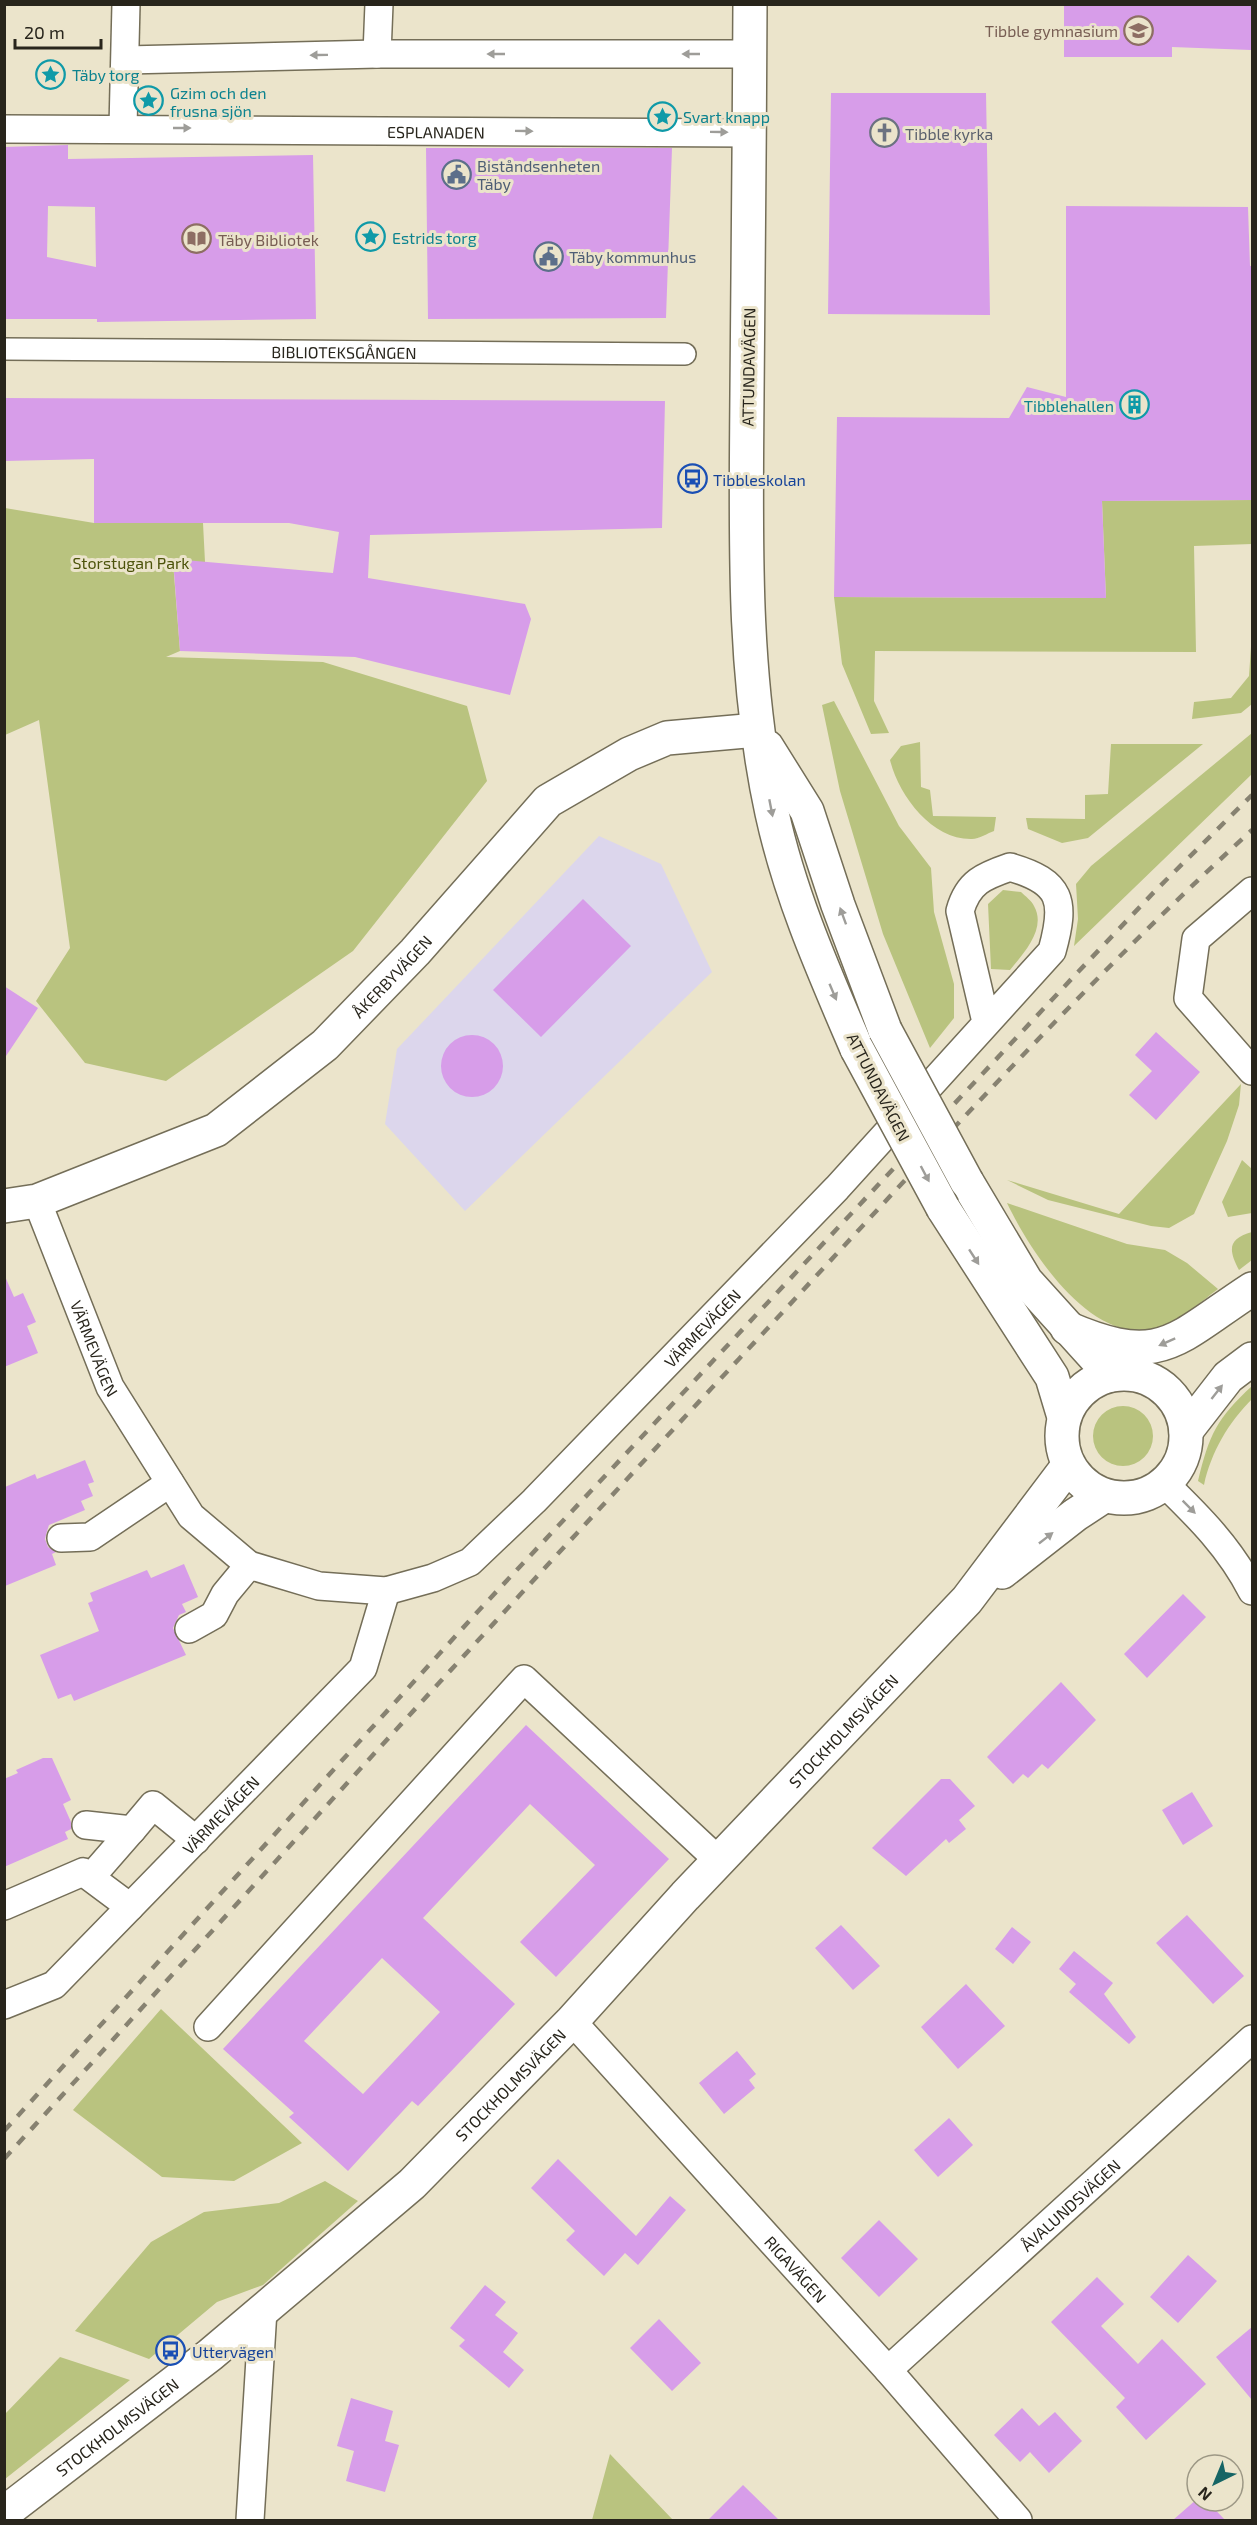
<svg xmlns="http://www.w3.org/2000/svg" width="1257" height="2525" viewBox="0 0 1257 2525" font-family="'Exo 2',sans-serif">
<rect width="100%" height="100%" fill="#ebe4cb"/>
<path fill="#dcd6ec" d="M599,836L661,864L712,972L465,1211L385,1124L397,1049Z"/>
<path fill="#b9c37f" d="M1252,500V544L1194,546L1196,652L875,651L874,701L889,733L871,734L842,664L834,597L1106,598L1102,501Z
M5,508L94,523H203L205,562H173L180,651L166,657L323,662L467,706L487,781L353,951L166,1081L85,1063L36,1001L70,948L39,720L5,735Z
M1252,632V704L1241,713L1192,719L1194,702L1231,698L1249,676Z
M834,701L899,826L931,868L934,912L954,984V1018L930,1048L883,934L840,791L822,705Z
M1252,733V774L1074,946L1078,919L1076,884L1091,866Z
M920,742L921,787L930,790L933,816L996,817L994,831C988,833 979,839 972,839C932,840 899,796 890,760L901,746Z
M1111,744H1203L1088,838L1062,843L1028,829L1026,818L1085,819V795L1108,794Z
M1003,890L1021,892C1025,896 1032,901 1034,906C1047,929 1023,954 1010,970L991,969L988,904Z
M1241,1084L1239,1105L1227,1141L1194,1214L1169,1228L1151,1226L1048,1200L1007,1180L1119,1214Z
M1242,1160L1252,1169V1213L1228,1217L1222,1202Z
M1007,1203L1127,1244L1165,1250L1187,1263L1218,1289C1199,1303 1175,1326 1151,1330C1088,1341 1030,1251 1007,1203Z
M1252,1232V1260L1239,1270C1228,1249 1228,1239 1252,1232Z
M1252,1386V1399C1229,1422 1211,1452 1204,1485L1198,1481C1209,1435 1217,1418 1252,1386Z
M1093 1436a30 30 0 1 1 60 0a30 30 0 1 1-60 0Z
M161,2009L302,2143L234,2181L162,2177L73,2110Z
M325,2181L358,2201L263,2285L217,2302L149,2359L75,2331L151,2242L204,2212L279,2203Z
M60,2357L130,2380L5,2479V2414Z
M610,2454L673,2520H592Z"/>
<path fill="#d79de9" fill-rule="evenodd" d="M1064,4H1252L1251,50L1172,47V57H1064Z
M831,93H986L990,315L828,314Z
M68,145V159L313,155L316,319L97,322V319H4V147ZM48,206L95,207L96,267L47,257Z
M426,148H672L666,318L428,319Z
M1066,206L1248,207L1250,266H1252V500L1102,501L1106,598L834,597L837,417L1009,418L1027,387L1066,397Z
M4,398L665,401L662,528L370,535L368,578L525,604L531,619L510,695L355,657L180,651L173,559L333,573L339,532L289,523H94V459L4,461Z
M583,899L631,946L541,1037L493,990Z
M4,986L38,1008L4,1059Z
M1156,1032L1200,1072L1156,1120L1129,1095L1152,1071L1135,1055Z
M441 1066a31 31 0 1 1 62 0a31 31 0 1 1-62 0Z
M4,1274L14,1297L23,1293L36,1322L27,1326L38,1353L4,1367Z
M85,1460L94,1482L88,1484L93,1496L81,1501L85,1510L49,1525L47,1531L45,1539L48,1547L56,1552L52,1554L56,1565L5,1586V1487L35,1474L37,1479Z
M184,1564L198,1597L182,1604L186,1612L179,1615L173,1628L186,1655L74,1701L71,1694L58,1699L40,1655L99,1631L88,1603L93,1601L90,1593L147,1570L151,1578Z
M1183,1594L1206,1617L1147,1678L1124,1654Z
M1061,1682L1096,1720L1048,1769L1042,1764L1028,1778L1023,1774L1013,1784L987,1757Z
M526,1725L669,1859L556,1977L520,1942L595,1865L530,1804L423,1918L515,2004L418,2106L412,2101L348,2171L289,2117L294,2113L223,2049ZM382,1958L440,2012L363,2094L304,2041Z
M43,1758H52L71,1800L63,1804L71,1822V1829L65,1832L68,1839L4,1867V1779L18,1773L16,1770Z
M941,1779H950L975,1806L959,1820L966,1829L949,1843L946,1839L906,1876L872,1848Z
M1192,1792L1213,1826L1183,1845L1162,1810Z
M1187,1915L1244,1976L1213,2004L1156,1943Z
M841,1925L880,1966L853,1990L815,1948Z
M1012,1927L1031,1942L1013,1964L995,1949Z
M1074,1951L1113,1983L1104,1994L1136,2037L1129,2044L1069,1992L1076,1984L1059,1969Z
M966,1984L1005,2026L958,2069L921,2027Z
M737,2051L756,2074L749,2080L755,2088L724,2114L699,2083Z
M949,2118L973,2145L938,2177L914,2150Z
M558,2159L636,2236L670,2196L686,2210L638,2265L625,2253L604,2276L566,2240L575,2231L531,2188Z
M879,2220L918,2259L879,2297L841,2258Z
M1188,2255L1217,2281L1178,2323L1150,2297Z
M1097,2277L1124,2304L1101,2326L1138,2364L1162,2339L1206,2384L1146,2440L1116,2407L1125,2398L1051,2322Z
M485,2285L506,2302L495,2315L518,2333L503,2352L524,2370L509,2388L459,2346L465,2340L450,2328Z
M659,2319L701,2363L672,2391L630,2348Z
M1252,2327V2400L1216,2357Z
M351,2398L393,2411L385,2441L399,2445L385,2492L346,2481L354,2451L337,2446Z
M1022,2408L1039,2426L1055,2412L1082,2441L1049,2473L1030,2452L1020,2462L994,2435Z
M743,2485L779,2520H708Z
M1197,2499V2501H1207L1225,2520H1173Z"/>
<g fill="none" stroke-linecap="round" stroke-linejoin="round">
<defs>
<g id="pedestrian">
<path id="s1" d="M4,349L685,354"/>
</g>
<g id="minor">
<path d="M377,54L379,4"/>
<path d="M126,60L377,54H750"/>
<path d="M123,127L126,4"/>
<path id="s2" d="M4,129L750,133"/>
<path d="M1252,891L1196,939L1188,998L1252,1071"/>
<path id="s3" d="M37,1201L110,1387L191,1516L249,1565L319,1586L386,1591L433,1578L470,1562L534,1501L837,1188L1052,951C1066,901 1062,882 1010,867C984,876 968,882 960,911L986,1022"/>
<path d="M1165,1484C1199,1517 1230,1548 1252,1591"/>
<path d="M61,1538L90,1537L170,1483"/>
<path d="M189,1629L214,1615L225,1594L249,1565"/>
<path d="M86,1825L132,1830L153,1805L196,1840"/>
<path d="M91,1877L132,1830"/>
<path d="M4,1906L83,1872L130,1907"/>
<path id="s4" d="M4,2005L54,1985L363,1668L386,1591"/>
<path id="s5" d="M572,2021L888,2370L1018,2520"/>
<path d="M208,2027L524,1679L719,1861"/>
<path id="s6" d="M888,2370L1252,2039"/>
<path d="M250,2520L263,2310"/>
</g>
<g id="tertiary">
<path d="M750,4C749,134 749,264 747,394C746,534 742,675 772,813C790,896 824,972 857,1049"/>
<path d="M767,747L807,811L838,905L885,1030"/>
<path d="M967,1182L1026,1281L1111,1375"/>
<path id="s7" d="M4,1206L37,1201L216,1130L325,1045L415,952L548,801L629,754L667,738L757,730"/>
<path d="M943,1208L1052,1377L1064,1417"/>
</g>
<g id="secondary">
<path d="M1067,1328C1162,1369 1175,1339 1252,1289"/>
<circle cx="1124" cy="1436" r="62"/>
<path d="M1186,1431L1228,1377L1252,1359"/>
<path d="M1002,1572L1075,1515L1104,1496"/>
<path id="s8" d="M4,2513L210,2355L412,2184L572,2021L685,1896L967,1600L1068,1466"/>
</g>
</defs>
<use href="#pedestrian" stroke="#746e58" stroke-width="24"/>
<use href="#minor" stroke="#746e58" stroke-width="30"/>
<use href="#tertiary" stroke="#746e58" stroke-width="36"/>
<use href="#secondary" stroke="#746e58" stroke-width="36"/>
<use href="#pedestrian" stroke="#fff" stroke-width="21"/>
<use href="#minor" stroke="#fff" stroke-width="27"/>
<use href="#tertiary" stroke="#fff" stroke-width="33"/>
<use href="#secondary" stroke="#fff" stroke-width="33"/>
<path stroke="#878271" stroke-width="4.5" stroke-dasharray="10 10" stroke-linecap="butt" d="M4,2131L482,1607L1078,972L1156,890L1252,795
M4,2159C258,1881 510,1603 767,1329C925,1159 1081,986 1252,830"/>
<defs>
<path id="tertiary-bridge" d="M885,1030L967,1182
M857,1049L943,1208"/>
</defs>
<use href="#tertiary-bridge" stroke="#746e58" stroke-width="36" stroke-linecap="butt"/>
<use href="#tertiary-bridge" stroke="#fff" stroke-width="33"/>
</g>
<defs><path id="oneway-solid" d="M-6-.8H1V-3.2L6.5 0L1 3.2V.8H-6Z" transform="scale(1.5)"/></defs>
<g fill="#9e9d99">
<use href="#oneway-solid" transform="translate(496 54) rotate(-180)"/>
<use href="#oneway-solid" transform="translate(691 54) rotate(-180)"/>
<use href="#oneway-solid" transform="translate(319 55) rotate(179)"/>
<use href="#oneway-solid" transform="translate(182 128)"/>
<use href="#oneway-solid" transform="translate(524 131) rotate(1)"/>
<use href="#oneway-solid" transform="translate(719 132) rotate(1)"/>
<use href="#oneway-solid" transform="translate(771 808) rotate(79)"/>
<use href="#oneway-solid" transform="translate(843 916) rotate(-110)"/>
<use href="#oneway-solid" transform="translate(833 992) rotate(67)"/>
<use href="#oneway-solid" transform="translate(925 1174) rotate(62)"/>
<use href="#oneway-solid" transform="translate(974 1257) rotate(57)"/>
<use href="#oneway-solid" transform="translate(1167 1342) rotate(156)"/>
<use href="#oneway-solid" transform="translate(1217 1392) rotate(-52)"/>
<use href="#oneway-solid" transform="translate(1189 1507) rotate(45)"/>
<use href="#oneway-solid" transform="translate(1046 1538) rotate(-38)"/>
</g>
<defs>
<symbol id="school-ring" viewBox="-11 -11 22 22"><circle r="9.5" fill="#ebe4cb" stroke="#8d6e63" stroke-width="1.5"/><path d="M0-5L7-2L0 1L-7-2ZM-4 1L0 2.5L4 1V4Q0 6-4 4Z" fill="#8d6e63"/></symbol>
<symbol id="sight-ring" viewBox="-11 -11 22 22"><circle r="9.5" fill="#ebe4cb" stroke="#0f9aa8" stroke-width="1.5"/><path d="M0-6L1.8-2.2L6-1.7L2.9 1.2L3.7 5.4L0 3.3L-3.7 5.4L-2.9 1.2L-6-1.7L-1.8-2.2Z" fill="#0f9aa8"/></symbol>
<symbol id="church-ring" viewBox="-11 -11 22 22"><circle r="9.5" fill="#ebe4cb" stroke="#6b7280" stroke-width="1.5"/><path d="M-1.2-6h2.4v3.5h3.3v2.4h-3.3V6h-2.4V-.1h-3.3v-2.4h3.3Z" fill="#6b7280"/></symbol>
<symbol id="civic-ring" viewBox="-11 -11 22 22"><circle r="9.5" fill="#ebe4cb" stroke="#5c6f8a" stroke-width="1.5"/><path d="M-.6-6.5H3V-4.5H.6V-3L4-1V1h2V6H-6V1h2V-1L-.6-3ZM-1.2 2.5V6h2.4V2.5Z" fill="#5c6f8a"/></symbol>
<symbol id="library-ring" viewBox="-11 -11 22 22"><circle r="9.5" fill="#ebe4cb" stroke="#8d6e63" stroke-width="1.5"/><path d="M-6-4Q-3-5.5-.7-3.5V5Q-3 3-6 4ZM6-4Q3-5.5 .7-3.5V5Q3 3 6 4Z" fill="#8d6e63"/></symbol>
<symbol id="building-ring" viewBox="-11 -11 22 22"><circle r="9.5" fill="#ebe4cb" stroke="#0f9aa8" stroke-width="1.5"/><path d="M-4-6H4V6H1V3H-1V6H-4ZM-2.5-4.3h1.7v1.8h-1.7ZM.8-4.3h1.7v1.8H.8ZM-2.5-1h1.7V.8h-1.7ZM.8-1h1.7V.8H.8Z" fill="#0f9aa8"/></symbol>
<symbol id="bus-ring" viewBox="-11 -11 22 22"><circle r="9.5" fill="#ebe4cb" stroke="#1a4fb4" stroke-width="1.5"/><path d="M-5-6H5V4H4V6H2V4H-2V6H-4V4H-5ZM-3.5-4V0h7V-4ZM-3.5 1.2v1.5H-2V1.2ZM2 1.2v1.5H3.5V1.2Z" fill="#1a4fb4"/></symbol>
</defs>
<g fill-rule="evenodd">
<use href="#school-ring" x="1122" y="14" width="33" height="33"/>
<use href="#sight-ring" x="34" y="58" width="33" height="33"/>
<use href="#sight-ring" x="132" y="84" width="33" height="33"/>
<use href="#sight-ring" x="646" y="100" width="33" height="33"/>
<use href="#church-ring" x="868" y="116" width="33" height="33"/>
<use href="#civic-ring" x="440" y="158" width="33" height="33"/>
<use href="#sight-ring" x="354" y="220" width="33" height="33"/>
<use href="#library-ring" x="180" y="222" width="33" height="33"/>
<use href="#civic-ring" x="532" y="240" width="33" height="33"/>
<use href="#building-ring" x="1118" y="388" width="33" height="33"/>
<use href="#bus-ring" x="676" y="462" width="33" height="33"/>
<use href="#bus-ring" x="154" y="2334" width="33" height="33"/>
</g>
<g text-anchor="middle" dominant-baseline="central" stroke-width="6" stroke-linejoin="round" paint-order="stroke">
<g font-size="16" fill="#785e54" stroke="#ebe4cb" text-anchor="end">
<text x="1118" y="30">Tibble gymnasium</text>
<text x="218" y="239" text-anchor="start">Täby Bibliotek</text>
</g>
<g font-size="16" fill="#0d838f" stroke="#ebe4cb" text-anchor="start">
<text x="72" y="74">Täby torg</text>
<text x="170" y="92">Gzim och den<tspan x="170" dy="18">frusna sjön</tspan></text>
<text x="683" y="116">Svart knapp</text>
<text x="392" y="237">Estrids torg</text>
<text x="1114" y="405" text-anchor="end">Tibblehallen</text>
</g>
<g font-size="16" fill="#28251c" stroke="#ebe4cb">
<text stroke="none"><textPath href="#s2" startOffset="432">ESPLANADEN</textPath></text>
<text stroke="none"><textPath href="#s1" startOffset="340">BIBLIOTEKSGÅNGEN</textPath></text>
<text transform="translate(748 367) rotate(-89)">ATTUNDAVÄGEN</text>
<text stroke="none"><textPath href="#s7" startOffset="460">ÅKERBYVÄGEN</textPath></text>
<text transform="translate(879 1087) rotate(63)">ATTUNDAVÄGEN</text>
<text stroke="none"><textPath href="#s3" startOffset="987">VÄRMEVÄGEN</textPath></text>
<text stroke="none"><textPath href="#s3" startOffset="158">VÄRMEVÄGEN</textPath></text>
<text stroke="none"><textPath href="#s8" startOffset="1150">STOCKHOLMSVÄGEN</textPath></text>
<text stroke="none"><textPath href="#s4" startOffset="292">VÄRMEVÄGEN</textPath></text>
<text stroke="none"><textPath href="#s8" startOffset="664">STOCKHOLMSVÄGEN</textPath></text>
<text stroke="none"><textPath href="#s6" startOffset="246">ÅVALUNDSVÄGEN</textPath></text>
<text stroke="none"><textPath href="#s5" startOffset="334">RIGAVÄGEN</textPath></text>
<text stroke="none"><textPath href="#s8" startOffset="142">STOCKHOLMSVÄGEN</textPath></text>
</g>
<g font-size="16" fill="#5b616d" stroke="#ebe4cb" text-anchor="start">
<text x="905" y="133">Tibble kyrka</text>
</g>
<g font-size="16" fill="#4e5e75" stroke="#ebe4cb" text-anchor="start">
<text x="477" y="165">Biståndsenheten<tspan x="477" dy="18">Täby</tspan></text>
<text x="569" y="256">Täby kommunhus</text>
</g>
<g font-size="16" fill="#164399" stroke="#ebe4cb" text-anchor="start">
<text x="713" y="479">Tibbleskolan</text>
<text x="192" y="2351">Uttervägen</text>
</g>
<g font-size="16" fill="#4c530a" stroke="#ebe4cb">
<text x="131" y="562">Storstugan Park</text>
</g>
</g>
<rect width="1257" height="2525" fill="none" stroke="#28251c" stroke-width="12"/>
<g transform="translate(1215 2483) rotate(223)"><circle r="28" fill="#ebe4cb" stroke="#9d9885" stroke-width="1.5"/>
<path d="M0-4.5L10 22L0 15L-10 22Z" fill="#166565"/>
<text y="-9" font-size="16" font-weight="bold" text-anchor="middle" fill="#28251c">N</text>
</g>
<path d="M15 39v9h86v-9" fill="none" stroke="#28251c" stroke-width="3"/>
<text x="24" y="39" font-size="18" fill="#28251c" stroke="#ebe4cb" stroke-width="4.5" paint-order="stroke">20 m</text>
</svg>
